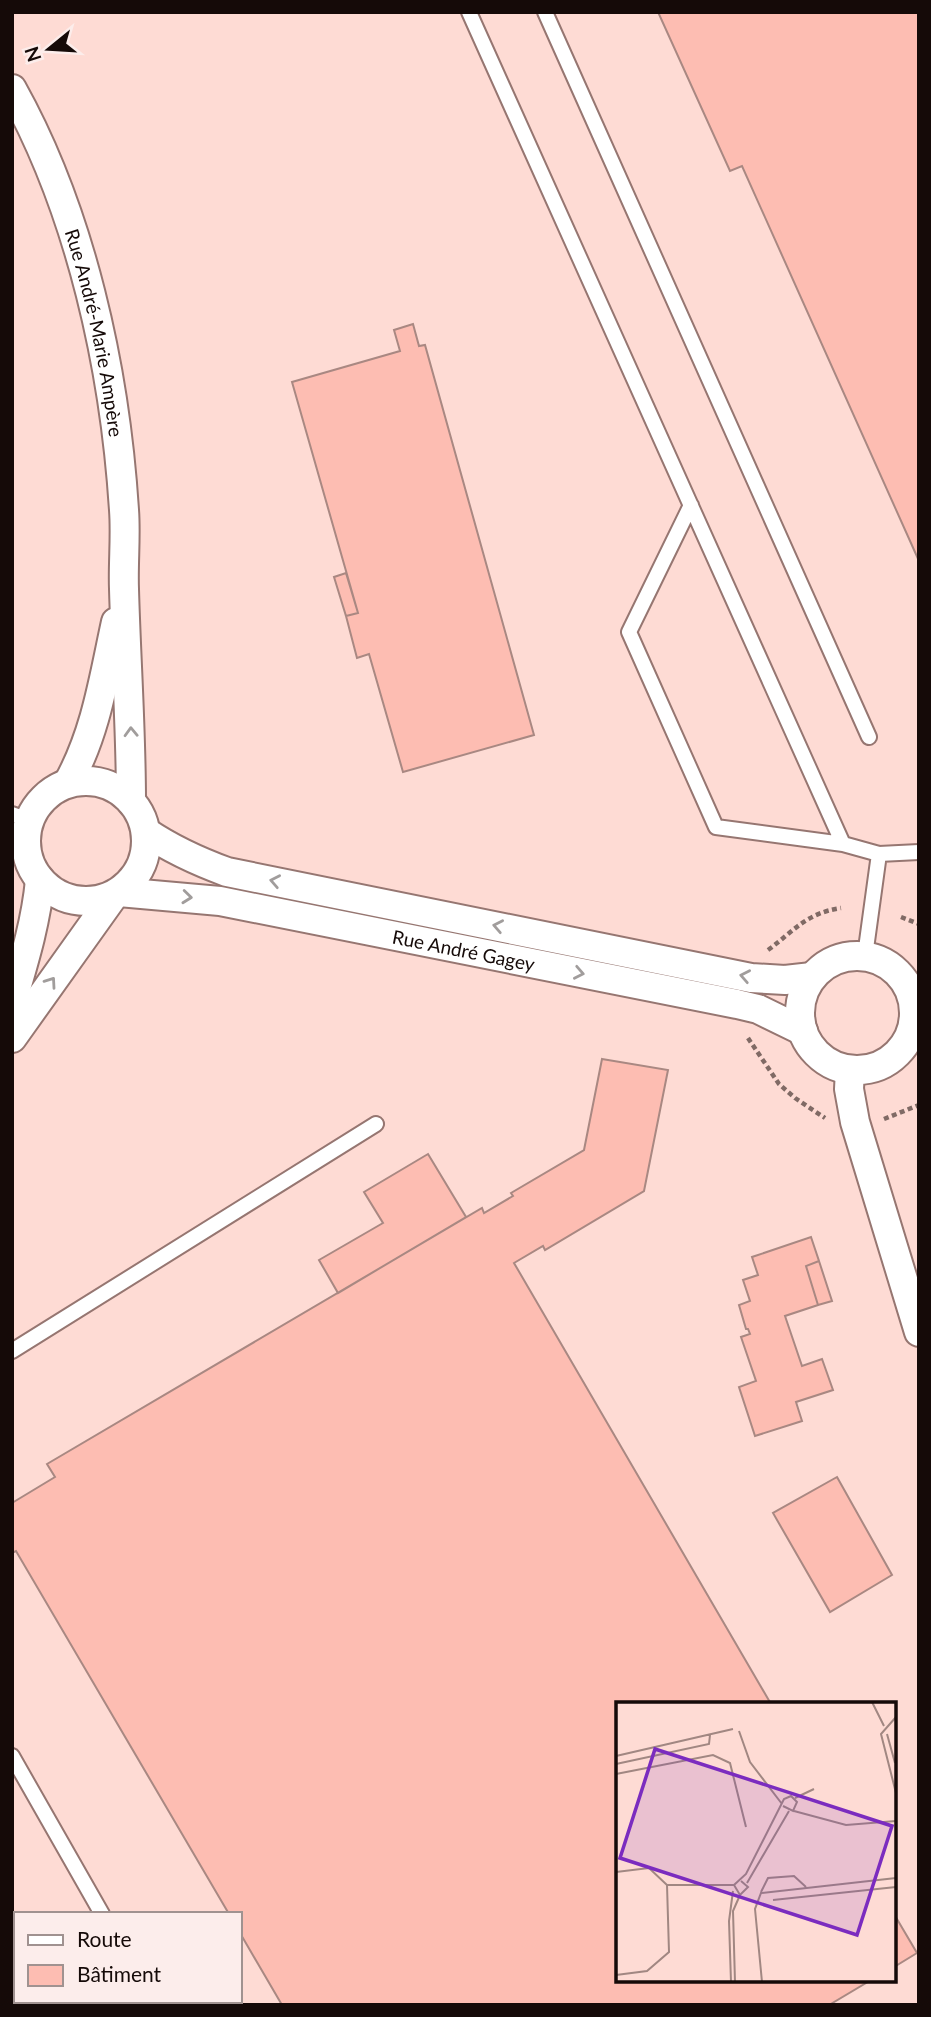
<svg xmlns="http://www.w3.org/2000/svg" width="931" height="2017" viewBox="0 0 931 2017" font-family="Lato,sans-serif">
<rect width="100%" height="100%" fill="#fedbd4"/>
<path fill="#fdbdb2" stroke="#a98882" stroke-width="2" d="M658,12H919V561L742,166L730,171Z
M413,324L419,346L425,345L534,735L403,772L369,654L357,658L346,616L358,613L292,382L400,351L394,330Z
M346,573L358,613L346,616L334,577Z
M602,1059L668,1070L644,1191L545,1250L543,1246L514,1263L771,1704H618V1980H871L829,2005H282L240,1933V1914H229L16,1551L12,1553V1503L55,1477L47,1464L482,1208L484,1213L513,1196L511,1193L584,1150Z
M428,1154L466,1217L338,1293L319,1260L383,1223L364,1192Z
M811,1237L819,1261L806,1266L818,1305L785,1316L802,1366L822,1359L833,1390L796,1402L802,1421L755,1436L739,1387L756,1381L741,1337L750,1334L748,1329H746L739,1305L750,1301L743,1280L758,1275L752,1257Z
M819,1261L832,1301L818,1305L806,1266Z
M837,1477L892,1575L830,1612L773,1513Z
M894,1914L917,1953L894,1967Z"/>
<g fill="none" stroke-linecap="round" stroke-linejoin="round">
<defs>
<path id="lane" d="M469,12L843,844L879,854L919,852
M545,12L869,737
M691,505L629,632L716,827L843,844
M12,814L29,820
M865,956L879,854
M12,1351L376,1124
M12,1756L102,1914
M12,1932L16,1938
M53,2001L55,2005
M151,2001L153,2005"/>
<g id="street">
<path id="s1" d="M12,89C81,213 115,369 124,510C126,536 123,563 124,589C126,660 131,730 131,801"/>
<circle cx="86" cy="841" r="60"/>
<path d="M68,783C96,733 104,677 116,622"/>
<path d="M146,832C171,849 197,861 227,872L751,978L785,980L812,977"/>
<path id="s2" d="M119,892L220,901L737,1004L758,1009L803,1031"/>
<circle cx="857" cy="1013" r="57"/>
<path d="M12,1002C24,961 36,922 40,880"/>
<path d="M12,1038L114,895"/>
<path d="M850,1070L849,1089L855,1122L919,1332"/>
</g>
</defs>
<use href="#lane" stroke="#967671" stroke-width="18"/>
<use href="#street" stroke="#967671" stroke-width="32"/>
<path stroke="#806a65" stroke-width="4.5" stroke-dasharray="5 3.5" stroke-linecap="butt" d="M901,917L919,924
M768,950C794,931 806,913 841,908
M748,1038L779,1084L795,1098L825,1118
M884,1119L919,1105"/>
<use href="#lane" stroke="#fff" stroke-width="14"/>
<use href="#street" stroke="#fff" stroke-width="28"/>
</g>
<defs><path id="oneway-chevron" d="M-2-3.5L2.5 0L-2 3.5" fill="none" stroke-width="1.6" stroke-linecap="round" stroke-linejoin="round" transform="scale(1.75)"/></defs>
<g stroke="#a19d9c">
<use href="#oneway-chevron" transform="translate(131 732) rotate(-92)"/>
<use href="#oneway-chevron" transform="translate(275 881) rotate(-169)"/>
<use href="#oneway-chevron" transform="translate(187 897) rotate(6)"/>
<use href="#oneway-chevron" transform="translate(498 926) rotate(-169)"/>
<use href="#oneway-chevron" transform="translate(579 973) rotate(11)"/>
<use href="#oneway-chevron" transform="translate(745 976) rotate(-169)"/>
<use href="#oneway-chevron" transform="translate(51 982) rotate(-55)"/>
</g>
<g text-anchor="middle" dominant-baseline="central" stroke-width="7" stroke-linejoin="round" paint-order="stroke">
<g font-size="19" fill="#150a08" stroke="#fcedeb">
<text stroke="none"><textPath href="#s1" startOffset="259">Rue André-Marie Ampère</textPath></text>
<text stroke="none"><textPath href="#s2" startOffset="350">Rue André Gagey</textPath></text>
</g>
</g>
<g transform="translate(616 1702)">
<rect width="280" height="280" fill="#fedbd4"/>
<path fill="none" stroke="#a18782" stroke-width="2" d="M256,0L268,24M280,15L265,32L280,91M123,29L134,60L166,102M271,32L279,61M0,54L117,27M0,62L93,42L94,33M0,72L97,53L114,61L130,125M179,96L198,87M178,109L230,123L280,119M0,170L33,166L51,183M125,179L132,185L124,193L118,183L130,172L168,97L175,94L181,100L177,109L167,104M131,181L173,109M51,183H118M145,190L152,176L178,174L190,185M157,198L280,185M0,273L31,269L53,250L51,183M115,280L113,219L117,189M119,280L117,209L124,193M146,280L139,207L145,191L280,176"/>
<path fill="#7b2cbf" fill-opacity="0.15" stroke="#7b2cbf" stroke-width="3.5" d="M39,47L276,124L241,233L4,156Z"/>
<rect width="280" height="280" fill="none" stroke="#150a08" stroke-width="3.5"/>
</g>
<rect width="931" height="2017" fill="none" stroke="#150a08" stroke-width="28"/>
<rect x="14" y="1912" width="228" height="91" fill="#fcedeb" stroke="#a09290" stroke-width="2"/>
<rect x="28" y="1935" width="35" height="10" fill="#ffffff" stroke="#a09290" stroke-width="2"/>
<text x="77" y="1947" font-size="21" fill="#150a08">Route</text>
<rect x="28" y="1965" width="35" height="21" fill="#fdbdb2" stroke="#a09290" stroke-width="2"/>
<text x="77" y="1982" font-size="21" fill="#150a08">Bâtiment</text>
<g transform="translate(49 49) rotate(252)" stroke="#fcedeb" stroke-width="5" paint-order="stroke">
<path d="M0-5L12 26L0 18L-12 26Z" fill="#150a08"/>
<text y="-10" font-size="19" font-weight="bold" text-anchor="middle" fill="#150a08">N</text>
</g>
</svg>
